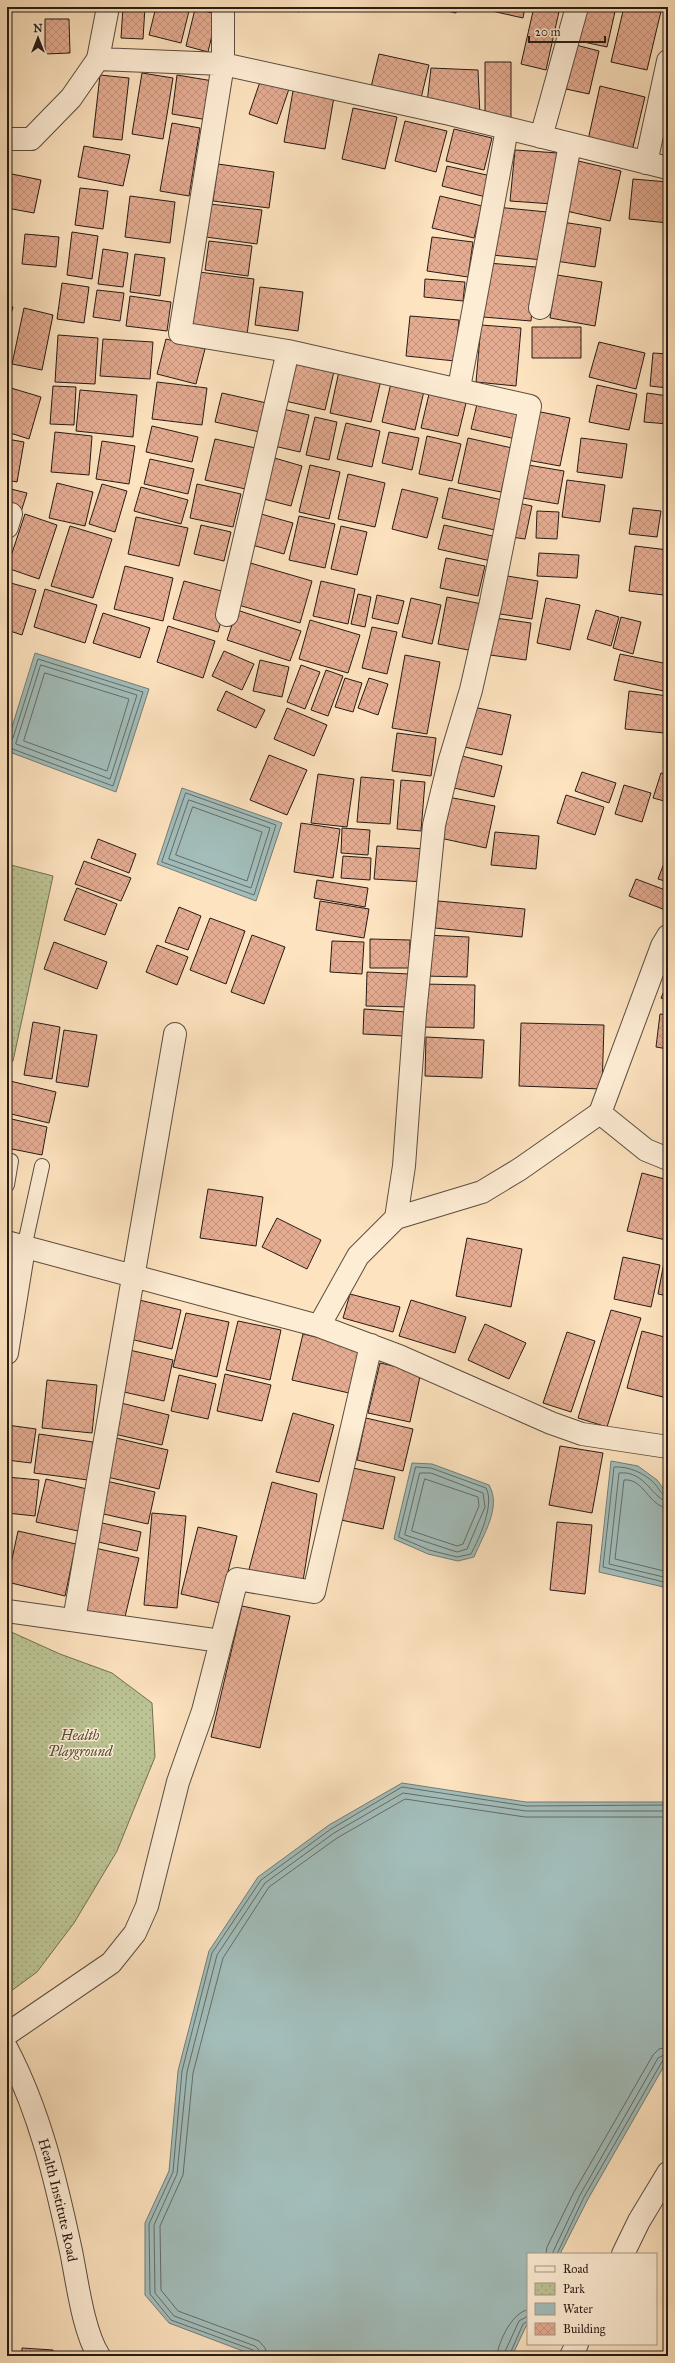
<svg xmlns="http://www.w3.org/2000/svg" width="675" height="2363" viewBox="0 0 675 2363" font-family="'IM FELL Great Primer',serif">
<defs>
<pattern id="park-dots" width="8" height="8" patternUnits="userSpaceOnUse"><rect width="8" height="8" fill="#bcc494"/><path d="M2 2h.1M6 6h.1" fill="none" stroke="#a2a87f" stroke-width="1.8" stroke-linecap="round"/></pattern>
<pattern id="building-cross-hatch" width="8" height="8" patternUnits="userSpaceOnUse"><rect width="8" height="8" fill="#e5ac92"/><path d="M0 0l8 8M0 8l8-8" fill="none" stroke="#c4937d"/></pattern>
</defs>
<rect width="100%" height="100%" fill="#fde3bf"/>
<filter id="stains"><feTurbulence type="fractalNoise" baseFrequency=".005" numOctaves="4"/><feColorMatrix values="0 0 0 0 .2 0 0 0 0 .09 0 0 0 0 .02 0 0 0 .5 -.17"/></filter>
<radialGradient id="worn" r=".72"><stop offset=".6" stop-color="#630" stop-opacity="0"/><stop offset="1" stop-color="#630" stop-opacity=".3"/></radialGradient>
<path fill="url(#park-dots)" stroke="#727054" d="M7,864L53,876L13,1061L7,1062Z
M9,1631L60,1654L112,1673L152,1703L155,1757L117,1851L74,1923L37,1972L7,1994V1635Z"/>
<path fill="#a2bdba" stroke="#717c78" d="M35,653L149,689L116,792L7,751V743Z
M182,788L282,823L256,901L157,864Z
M611,1461L638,1466L657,1480L668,1495V1588L599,1572Z
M412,1463L432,1464L489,1485C502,1507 483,1535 474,1557L458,1561L428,1554L394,1539Z
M402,1783L526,1802H668V2059L588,2199L560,2254H528V2322L512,2356H256L169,2323L145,2295V2223L169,2171L178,2071L209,1951L258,1877L329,1825Z"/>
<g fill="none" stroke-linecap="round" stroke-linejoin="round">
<path stroke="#646c68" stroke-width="1" d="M41,665L137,695L110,779L16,744Z
M45,673L129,699L107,771L24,741Z
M7,741L13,738L38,659L143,692L113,786L7,747
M186,793L276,825L254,895L162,862Z
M189,800L270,828L251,888L169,859Z
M193,807L262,832L247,881L176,855Z
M416,1467L431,1468L486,1488C495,1504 479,1539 471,1554L457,1557L429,1550L399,1537Z
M420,1473H431L483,1493L485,1507L467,1549L457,1552L405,1535Z
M425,1479L478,1497L479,1506L463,1544L457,1546L412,1531Z
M668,1496C661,1496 659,1488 655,1484C645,1473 628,1466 614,1467L603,1567L668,1583
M668,1501C653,1501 646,1470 619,1473L609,1564L668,1578
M668,1508C649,1507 644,1478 624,1480L615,1559L668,1572
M546,2254L547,2247L574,2192L653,2055L659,2049L668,2047
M552,2254L580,2195L658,2058L668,2053
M557,2254L584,2197L663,2060L668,2058
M256,2356L253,2350L171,2320L150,2294L149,2224L173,2172L182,2071L212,1953L261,1880L331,1829L402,1787L526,1806L668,1805
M261,2356L259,2350L255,2346L174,2316L155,2293L154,2225L177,2174L187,2072L217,1955L265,1883L334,1833L403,1793L526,1811H668
M267,2356L265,2348L259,2341L178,2311L161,2290L160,2226L183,2175L193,2073L223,1958L269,1887L337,1838L405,1799L525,1817H668
M497,2356C498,2342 513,2311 528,2310
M503,2356L519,2321L528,2316
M509,2356L523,2324L528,2321"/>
</g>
<path fill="url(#building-cross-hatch)" stroke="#271b15" d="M123,7H145L143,39L121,38Z
M156,7H190L181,43L149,35Z
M283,7H300L299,12Z
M430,7H458L456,13Z
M474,7H525L523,18Z
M534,7H560L546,70L521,64Z
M587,7H616L607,47L579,41Z
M624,7H662L647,70L611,62Z
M195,9L217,14L208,52L186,46Z
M45,19H69L70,53L45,54Z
M576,45L599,51L589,94L566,89Z
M379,54L429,65L421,98L371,87Z
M485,62H511V118H485Z
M431,68L478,70L480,116L427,103Z
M142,73L173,78L163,139L132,134Z
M100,75L129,78L122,140L93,137Z
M177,75L213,81L208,120L172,114Z
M262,76L290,86L277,124L249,114Z
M600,86L645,97L632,151L588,140Z
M293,91L334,97L325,149L284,142Z
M353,108L397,117L385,169L342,159Z
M405,121L447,131L436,172L395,161Z
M172,123L200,128L189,196L160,191Z
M668,126V152L664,151Z
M454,129L492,138L484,170L446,161Z
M84,146L130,155L123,186L78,177Z
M515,150L558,153L553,204L510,201Z
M574,160L621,171L610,221L562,210Z
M218,164L274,172L269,208L213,201Z
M447,166L491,176L486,197L442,186Z
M7,173L41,180L34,213L7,208Z
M633,179L668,182V223L629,219Z
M80,188L108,191L103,229L75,225Z
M130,196L175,202L170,243L125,237Z
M440,196L482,206L474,238L432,228Z
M210,204L262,210L257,244L206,237Z
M496,207L547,212L543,260L492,255Z
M562,222L601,228L595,267L556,261Z
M72,232L98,236L92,279L67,275Z
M25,234L59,237L56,267L22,264Z
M432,237L473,242L468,277L427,271Z
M209,241L252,246L248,276L205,270Z
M103,249L128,253L123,287L98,284Z
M135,254L165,258L160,296L130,292Z
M488,263L536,267L531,321L483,317Z
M199,272L254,279L247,335L191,328Z
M557,275L602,282L595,326L550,318Z
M425,279L465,282L463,301L424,297Z
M62,283L89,287L84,323L57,319Z
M260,287L303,292L298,331L255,325Z
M97,290L124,293L120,321L93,317Z
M130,296L171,302L167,331L126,326Z
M7,305L13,307L7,328Z
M24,308L53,315L42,370L12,364Z
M410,316L459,320L455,361L406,356Z
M481,325L521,328L516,386L476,382Z
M532,327H581V358H532Z
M58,335L98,338L95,384L55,382Z
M103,339L153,342L150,379L100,376Z
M166,339L205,349L196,384L157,374Z
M599,342L645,353L636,389L589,377Z
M653,353L668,354V388L650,386Z
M295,358L335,367L325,410L285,401Z
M339,371L381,380L371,422L330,413Z
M157,382L207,388L202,425L152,419Z
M391,383L424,391L415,430L382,422Z
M597,385L637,394L629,430L589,422Z
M53,386L76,387L74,425L50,424Z
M11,388L41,397L29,439L7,432V401Z
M80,390L137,395L133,437L76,431Z
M222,393L271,404L264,433L215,422Z
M647,393L668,396V424L644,422Z
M429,394L466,403L458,436L421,428Z
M478,400L523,411L516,439L471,429Z
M283,409L309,415L300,452L274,446Z
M536,411L570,418L560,466L527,460Z
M315,417L337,422L329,460L306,455Z
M346,423L380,431L372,467L337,459Z
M152,426L198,437L192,462L146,452Z
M55,432L92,436L89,475L51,472Z
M389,432L419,438L412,470L382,463Z
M427,436L461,444L452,481L419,474Z
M468,438L512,448L501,492L458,483Z
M581,438L627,444L622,478L577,472Z
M7,439L24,442L17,482L7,480Z
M215,439L260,449L250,490L205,480Z
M102,441L135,446L129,484L96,479Z
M271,457L302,466L291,506L260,498Z
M150,459L194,469L188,494L144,484Z
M310,465L340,472L329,519L299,512Z
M528,465L564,471L558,504L523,498Z
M348,474L385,483L375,527L338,519Z
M567,480L605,485L600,522L562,517Z
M57,483L93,492L85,526L49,518Z
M102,484L127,491L115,532L89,524Z
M197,484L241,494L233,527L190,518Z
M141,487L188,500L181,524L134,511Z
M7,488L27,493L21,512L7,508Z
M449,488L502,500L495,530L442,518Z
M402,489L438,498L427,538L392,529Z
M518,503L532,506L525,539L511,537Z
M633,508L661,511L657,537L629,534Z
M537,511L559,512L557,539L536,538Z
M254,512L293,523L284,554L245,543Z
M25,514L57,525L39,579L7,568Z
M299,516L335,524L325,568L289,560Z
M136,517L188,528L179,566L128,554Z
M201,525L231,532L224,561L194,554Z
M444,525L497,537L491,561L438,549Z
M70,526L112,539L93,598L51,586Z
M341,526L367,532L357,575L331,569Z
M635,546L668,550L664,595L629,591Z
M539,553L579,555L577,578L537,576Z
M446,558L485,566L478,596L440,588Z
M247,562L312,581L300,623L235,604Z
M125,566L173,578L163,621L114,609Z
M501,575L538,581L532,619L494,613Z
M184,581L229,593L218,632L173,619Z
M321,581L355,589L348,624L313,616Z
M7,582L36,590L22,635L7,630Z
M45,589L97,605L85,643L34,627Z
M358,594L371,597L365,627L351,624Z
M377,595L404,601L398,624L372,618Z
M447,597L482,604L473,651L438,644Z
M411,598L441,605L432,644L402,637Z
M546,598L580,605L570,650L537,643Z
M237,610L301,631L290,661L227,640Z
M596,610L619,617L611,646L587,639Z
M103,613L150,628L140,658L93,643Z
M621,617L641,622L633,654L613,648Z
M495,618L531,623L526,660L490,655Z
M310,620L360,635L348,673L299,659Z
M168,626L215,641L203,678L157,662Z
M372,627L397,632L387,674L362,668Z
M224,651L254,664L242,690L212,676Z
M620,654L668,664V692L614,680Z
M405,655L440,662L427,734L392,728Z
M260,660L289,667L282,697L253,691Z
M301,665L320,672L305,709L287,702Z
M326,670L343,676L328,716L311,710Z
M345,678L362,683L353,712L335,707Z
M369,678L388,684L378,715L358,708Z
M226,691L265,710L256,728L217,710Z
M629,691L668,696L664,733L625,729Z
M473,707L511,715L502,755L464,747Z
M287,708L327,725L314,756L274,739Z
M397,733L436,738L431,776L392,771Z
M269,755L307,770L287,815L250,800Z
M462,756L502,766L494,797L454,788Z
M582,772L616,783L609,803L575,791Z
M661,773L668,774V802L653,798Z
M318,774L354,779L347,827L311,823Z
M361,777L394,780L390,824L357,822Z
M401,780L425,782L421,831L397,829Z
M624,785L651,793L642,822L615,814Z
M566,795L604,807L595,835L557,823Z
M448,797L495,806L486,848L440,838Z
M301,823L340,829L333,878L294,872Z
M342,828L370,830L368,855L341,853Z
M495,832L539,836L536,869L491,865Z
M98,839L136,854L129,873L91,858Z
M377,846L427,849L425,882L374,879Z
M343,856L371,858L370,880L341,878Z
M666,858L668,859V882L658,879Z
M84,861L131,878L121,901L75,884Z
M636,879L668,891V911L629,896Z
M317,880L368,888L365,907L314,898Z
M77,888L117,904L105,935L64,920Z
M320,901L369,909L364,938L316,930Z
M438,901L525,909L522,937L435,928Z
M179,907L201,916L188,950L165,942Z
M210,918L245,931L226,984L190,970Z
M252,935L285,947L264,1004L231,992Z
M425,935L469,937L467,977L423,976Z
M370,939L410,940L409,968H370Z
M332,941L364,942L362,974L330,972Z
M54,942L107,962L97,989L44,969Z
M157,945L188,957L177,985L146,972Z
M367,972L409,974L407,1007L366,1006Z
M668,982V1001L661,998Z
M421,984L475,985L474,1028L420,1027Z
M364,1009L406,1012L404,1036L363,1034Z
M660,1014L668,1015V1049L656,1047Z
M33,1022L60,1027L52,1079L24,1075Z
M521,1023L604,1025L602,1089L519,1086Z
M64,1030L97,1035L88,1087L56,1082Z
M426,1037L484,1040L482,1078L425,1076Z
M10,1081L56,1092L49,1123L7,1113V1093Z
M7,1118L47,1127L42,1155L7,1148Z
M642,1173L668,1180V1231L666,1240L627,1231Z
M208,1189L263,1197L256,1246L200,1238Z
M277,1218L321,1240L307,1269L262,1247Z
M467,1238L522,1249L511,1307L456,1296Z
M666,1252L668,1253V1296L658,1294Z
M623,1257L660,1265L651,1307L614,1299Z
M350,1294L400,1307L393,1332L343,1318Z
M135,1299L181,1310L172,1349L126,1338Z
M411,1300L466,1317L455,1353L399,1336Z
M611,1310L641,1318L607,1427L578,1418Z
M186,1313L229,1322L217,1377L173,1367Z
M238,1321L281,1330L270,1380L226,1370Z
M485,1324L526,1343L509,1379L468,1360Z
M642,1331L668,1338V1377L663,1397L627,1388Z
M567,1332L595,1341L571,1412L543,1403Z
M303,1334L360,1347L349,1393L292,1380Z
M125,1349L173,1360L164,1401L115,1390Z
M380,1363L421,1372L410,1422L368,1413Z
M225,1374L271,1385L262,1421L217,1411Z
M179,1375L216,1384L208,1419L171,1411Z
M47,1380L97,1385L92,1433L42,1428Z
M117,1402L169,1415L162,1445L110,1433Z
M293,1413L334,1425L319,1482L276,1472Z
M366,1418L413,1429L403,1471L357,1460Z
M7,1425L36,1429L31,1463L7,1460Z
M39,1434L93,1442L88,1480L34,1473Z
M116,1438L168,1450L159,1489L107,1477Z
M560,1446L603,1453L592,1513L549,1505Z
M353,1468L395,1477L383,1529L341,1520Z
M7,1477L39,1480L35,1516L7,1513Z
M46,1479L87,1489L78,1531L36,1522Z
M106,1481L155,1492L148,1524L99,1513Z
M272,1482L317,1494L303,1581L247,1577Z
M152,1513L186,1516L177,1608L144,1605Z
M98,1522L141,1532L137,1551L94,1541Z
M557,1522L592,1525L585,1594L550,1590Z
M198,1527L237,1536L220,1603L181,1594Z
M18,1531L76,1544L65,1596L7,1582Z
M95,1548L139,1558L124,1621L80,1611Z
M242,1606L290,1616L260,1748L211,1737Z
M22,2348L53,2350V2356H22Z"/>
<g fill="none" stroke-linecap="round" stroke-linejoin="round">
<defs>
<path id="service" d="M7,1185L11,1161
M24,1248L42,1166"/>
<path id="minor" d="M223,7V64L180,333L288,351L530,406L491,602L471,690L449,763L434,825L415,1014L404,1166L396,1218
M98,59L108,7
M541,137L577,7
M7,139H31L71,98L98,59L223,64L450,114L668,168
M646,163L668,61
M540,308L570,144
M459,388L507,129
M7,527L11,514
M227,615L288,351
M600,1113L646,1150L668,1159
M7,1242L319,1326L399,1356L551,1423L582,1434L668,1447
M319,1326L358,1256L396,1218L482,1192L520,1169L600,1113L662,946L668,936
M7,1353L24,1248
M7,1611L221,1641
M74,1620L175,1034
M7,2034L111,1963L135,1933L147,1906L178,1782L203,1711L237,1579L314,1592L371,1345"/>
<g id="tertiary">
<path id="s1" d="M7,2049C40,2112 56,2181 71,2251C77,2280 83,2331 99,2356"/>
<path d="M623,2254L639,2221L668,2173"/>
<path d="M571,2356L577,2344"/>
</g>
</defs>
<use href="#service" stroke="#5c4d40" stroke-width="16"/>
<use href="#minor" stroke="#5c4d40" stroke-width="24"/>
<use href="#tertiary" stroke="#5c4d40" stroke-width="24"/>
<use href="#service" stroke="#feedd5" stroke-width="14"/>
<use href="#minor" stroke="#feedd5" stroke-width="22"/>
<use href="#tertiary" stroke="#feedd5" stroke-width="22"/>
</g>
<g text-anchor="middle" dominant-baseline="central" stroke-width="3" stroke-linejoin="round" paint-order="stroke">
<g font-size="14" font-style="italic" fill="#544e3b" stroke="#feedd5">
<text x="80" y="1735">Health<tspan x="80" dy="16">Playground</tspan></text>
</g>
<g font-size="14" fill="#271b15" stroke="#feedd5">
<text stroke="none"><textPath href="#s1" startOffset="160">Health Institute Road</textPath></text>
</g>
</g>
<rect width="675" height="2363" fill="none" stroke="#fde3bf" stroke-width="24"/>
<rect x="8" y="8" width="659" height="2347" fill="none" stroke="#271b15" stroke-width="2"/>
<rect x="12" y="12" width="651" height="2339" fill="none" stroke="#271b15"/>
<rect x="527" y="2253" width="130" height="92" fill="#feedd5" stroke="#a89988"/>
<rect x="535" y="2266" width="20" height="6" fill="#feedd5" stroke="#a89988"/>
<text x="563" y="2273" font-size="12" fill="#271b15">Road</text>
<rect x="535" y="2283" width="20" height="12" fill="url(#park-dots)" stroke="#a89988"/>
<text x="563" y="2293" font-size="12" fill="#271b15">Park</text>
<rect x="535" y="2303" width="20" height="12" fill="#a2bdba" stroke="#a89988"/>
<text x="563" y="2313" font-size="12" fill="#271b15">Water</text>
<rect x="535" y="2323" width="20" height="12" fill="url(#building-cross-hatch)" stroke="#a89988"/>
<text x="563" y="2333" font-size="12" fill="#271b15">Building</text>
<g transform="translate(38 38)" stroke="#feedd5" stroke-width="3" paint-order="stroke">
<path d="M0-3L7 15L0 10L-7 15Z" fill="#271b15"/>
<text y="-6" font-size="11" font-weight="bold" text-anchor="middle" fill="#271b15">N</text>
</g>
<path d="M529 36v6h76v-6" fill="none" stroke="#271b15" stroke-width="2"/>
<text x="535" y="36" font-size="12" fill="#271b15" stroke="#feedd5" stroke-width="3" paint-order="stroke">20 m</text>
<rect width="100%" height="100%" filter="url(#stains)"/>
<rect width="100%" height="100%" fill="url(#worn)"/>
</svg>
